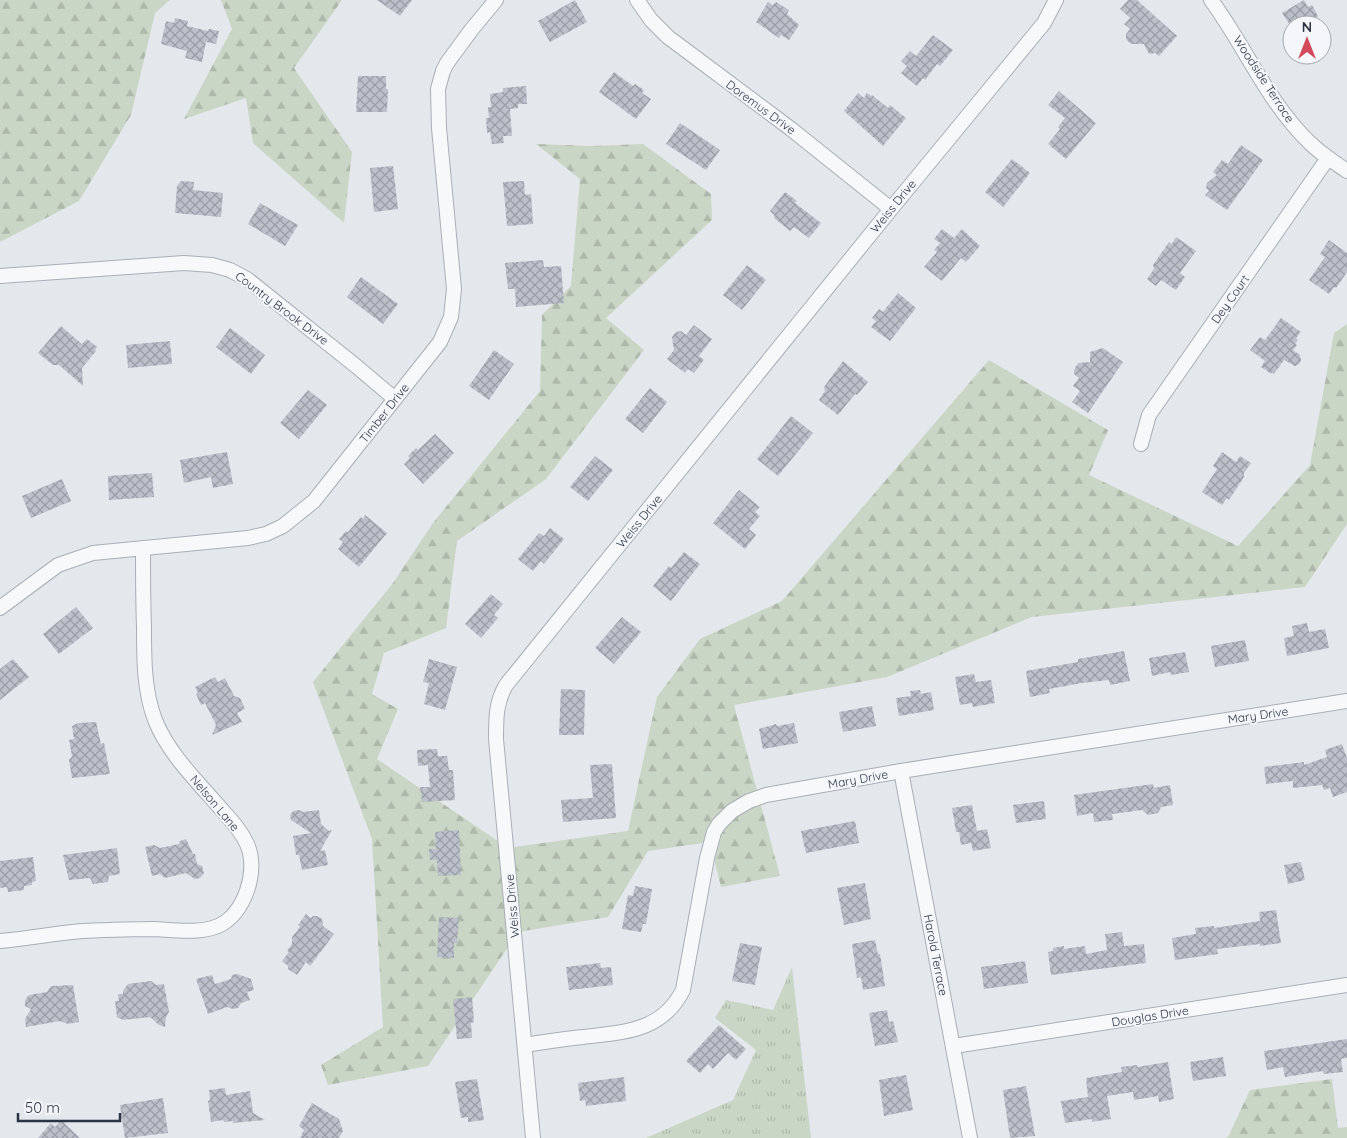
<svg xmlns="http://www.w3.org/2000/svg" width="1347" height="1138" viewBox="0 0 1347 1138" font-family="Quicksand,sans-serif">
<defs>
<pattern id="grass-tufts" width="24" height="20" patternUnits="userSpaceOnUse" patternTransform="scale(1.25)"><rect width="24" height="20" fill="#c9d6c5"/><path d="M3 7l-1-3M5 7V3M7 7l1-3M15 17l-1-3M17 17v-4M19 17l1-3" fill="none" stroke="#adb8ab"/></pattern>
<pattern id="forest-firs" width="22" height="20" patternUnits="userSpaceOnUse" patternTransform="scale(1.25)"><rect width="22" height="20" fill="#c9d6c5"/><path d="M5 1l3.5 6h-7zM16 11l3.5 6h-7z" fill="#adb8ab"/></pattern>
<pattern id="building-cross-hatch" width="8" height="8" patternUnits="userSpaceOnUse" patternTransform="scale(1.25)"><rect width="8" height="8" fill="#bbc0ca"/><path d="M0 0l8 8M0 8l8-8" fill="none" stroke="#989da6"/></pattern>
</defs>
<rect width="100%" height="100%" fill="#e4e7ec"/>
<path fill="url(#grass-tufts)" d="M792,967L811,1138H646L733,1100L756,1050L715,1018L726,1000L773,1010Z"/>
<path fill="url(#forest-firs)" d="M0,0H170L155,13L131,115L79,201L0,242Z
M221,0H342L294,68L352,152L344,223L253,143L246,98L184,119L232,29Z
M536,144L591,146L643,144L711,194L712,220L606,318L644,350L546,479L457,541L446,628L384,653L372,694L398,709L377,759L508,848L628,831L657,697L700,639L782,601L989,360L1108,430L1089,475L1238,546L1310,465L1334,333L1347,324V524L1305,587L1032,617L887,677L734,705L780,876L721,887L710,842L648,851L608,917L518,932L428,1066L328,1085L321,1065L383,1027L372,839L313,682L393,583L433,523L540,391L542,315L571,286L580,179Z
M1332,1079L1338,1128L1347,1127V1138H1225L1228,1137L1250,1090Z"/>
<path fill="url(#building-cross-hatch)" d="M377,0H412L400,16Z
M575,0L587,22L550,42L538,21Z
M1128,0H1137L1177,36L1159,56L1155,53L1149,54L1144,44H1131L1126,39V34L1130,29L1124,24L1130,18L1120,9Z
M1304,0L1308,7L1312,5L1318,16L1315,18L1320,25H1290L1282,13Z
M768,2L773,5L776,2L789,10L787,14L799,25L789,40L781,35L779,38L756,22Z
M175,18L188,21L187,26L208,31L209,29L219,31L216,44L206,42L202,62L185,58L187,51L161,44L166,21L174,23Z
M933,35L953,50L940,66L937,64L925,80L923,78L917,86L901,73L907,66L901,61L910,51L916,56Z
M614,72L633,86L635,84L644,90L642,93L651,99L636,119L599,92Z
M358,76H386V89H388L387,112H356Z
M526,86L527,104H518V108L510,109L512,136H503L504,143L492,144L490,132L487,133L486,118H489L488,107H491L490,94L503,92V88Z
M1059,91L1096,123L1066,159L1048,144L1060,129L1058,127L1065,118L1048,105Z
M858,93L864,98L867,93L871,96L872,95L888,108L890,105L906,118L883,146L844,111Z
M680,123L720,150L706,170L666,144Z
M1241,145L1263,160L1227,210L1205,195L1209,191L1206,188L1207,183L1217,175L1213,172L1222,160L1228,164Z
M1012,159L1030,173L1003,207L985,192Z
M393,166L398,209L374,212L370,168Z
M181,181L194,182L193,190L223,193L221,217L175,213L177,186Z
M524,181L525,195L531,194L533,224L507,226L503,182Z
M785,192L797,201L795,203L821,223L809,238L794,227L790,231L774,218L775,216L770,211Z
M260,203L298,225L285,246L248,224Z
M942,229L954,238L962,229L980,246L966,262L961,258L942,281L924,267L937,252L934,250L940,243L934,239Z
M1176,237L1196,251L1180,273L1185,277L1176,290L1161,280L1156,286L1147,279L1154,269L1153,265L1169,242L1172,244Z
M1329,240L1347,253V272L1336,288L1334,287L1329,294L1309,280L1325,257L1320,254Z
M543,260L544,267L561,266L564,303L516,307L515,289H508L505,263Z
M747,265L766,280L742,310L723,295Z
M361,277L398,304L383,324L347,297Z
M898,293L916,308L890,341L871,327L876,321L872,318L879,309L883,312Z
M1281,318L1301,332L1296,338L1298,340L1295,344L1297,345L1293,350L1300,355L1301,360L1299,364L1295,366L1284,360L1274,374L1272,372L1271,374L1261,367L1265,361L1250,350L1260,337L1265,340Z
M694,325L712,339L699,356L704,360L694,373L688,369L685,373L667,359L674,350L672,337L676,332L681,331L686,335Z
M61,326L82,344L87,339L97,347L95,350L96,351L82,368L83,386L59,365H53L38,353Z
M230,328L265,355L251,374L216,347Z
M170,341L172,364L128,368L126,345Z
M1103,348L1123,362L1088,413L1072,402L1080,391L1073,386L1079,378L1074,374V370L1078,363L1090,362V352Z
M494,350L514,364L489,400L469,386Z
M843,361L868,382L857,395L855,394L838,415L819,400L825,391L824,387Z
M650,388L667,402L643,433L625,419Z
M308,390L327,405L299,439L280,423Z
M791,416L813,433L778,476L757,459Z
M435,434L454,453L423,484L404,464L410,458L408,456L416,448L418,450Z
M227,452L233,484L213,488L211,477L184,483L180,460Z
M1222,452L1236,462L1240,456L1251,463L1244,473V477L1229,500L1227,498L1222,505L1202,492L1217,469L1213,466Z
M595,456L613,470L588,501L570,487Z
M152,473L154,497L109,500L108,476Z
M62,479L71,501L31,518L22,496Z
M739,490L760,507L755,512L760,516L749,529L756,535L745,549L713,523Z
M365,515L387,533L359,567L338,549L343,542L339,539L346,531L348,532L361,517L363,519Z
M550,528L564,539L544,564L541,561L533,571L518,559L539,533L544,536Z
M684,552L700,564L671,601L653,586L669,566L671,568Z
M491,594L503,604L494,615L498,618L481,638L465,624Z
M76,607L93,628L59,654L43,634Z
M622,617L641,632L614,664L595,648Z
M1307,623L1309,632L1325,629L1329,648L1287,656L1284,638L1294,636L1292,626Z
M1245,640L1249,661L1215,667L1211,646Z
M1124,651L1130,681L1110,685L1109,680L1082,683L1049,689L1050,693L1030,697L1026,671L1078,662V659Z
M1185,652L1189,672L1171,675L1170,672L1152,676L1149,658Z
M13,659L29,677L0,700V669Z
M429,659L457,667L445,710L424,704L429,683L423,682Z
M974,674L976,682L991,680L995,703L973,707L972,703L960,705L955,677Z
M215,677L218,682L225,678L234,696L240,698L245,709L237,713L242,722L212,735L216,725L205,703L201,705L196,694L198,693L195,687Z
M561,689L585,690L584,735H559Z
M920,690L921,694L931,692L934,710L899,716L896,698L911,696L910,691Z
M872,706L876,726L843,732L839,712Z
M96,722L101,744L104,743L110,774L72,778L69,760L72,756L69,740L74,739L72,726L78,723Z
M794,723L798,743L763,749L759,729L776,724L777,726Z
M1342,744L1347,758V792L1333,797L1330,788L1324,790L1322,785L1293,788V781L1266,784L1264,767L1304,762V765L1327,757L1325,750Z
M437,749L438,756H447L449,770H453L455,800L422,802L420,787H430L428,765L418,766L417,750Z
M612,764L616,818L563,822L561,800L593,798L590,765Z
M1153,784L1154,788L1170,785L1173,805L1161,807L1158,813L1148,815L1142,810L1112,814L1113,820L1094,822L1093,813L1077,816L1074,795Z
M1044,801L1046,819L1016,823L1013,805Z
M972,805L977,831L987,829L991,848L973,851L971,843L961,845L959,832H956L952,808Z
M299,810L303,812L319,810L321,824L329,831L332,830L320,851L325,850L328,865L302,870L299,855H296L293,836L311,833L291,820L290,815L293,811Z
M855,821L859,843L806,853L801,831Z
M459,830L461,875L438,876L437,860H430L429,849H436L435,832Z
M186,839L193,854H195L197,864L202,866L204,873L200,878L195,879L186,873L165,878L160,874L152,876L145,847L154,845L160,848L179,844L180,841Z
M117,848L120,874L109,876L108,882L93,884L90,878L69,880L63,855Z
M33,857L36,881L32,882V885L24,886V890L8,892L7,887L0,888V861Z
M1301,862L1305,880L1288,884L1284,865Z
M865,883L871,919L844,925L837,888Z
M635,886L652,889L646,924H643L641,932L622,929L628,895L633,896Z
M1276,910L1281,943L1260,946V944L1217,949L1218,954L1175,960L1172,938L1196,934L1195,928L1214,926V928L1260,921L1259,912Z
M306,914L311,918L313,916H317L322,919L323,926L334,934L310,966L306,962L297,975L288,969V966L282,961L289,952L287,951L292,944V937L300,927L298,925Z
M439,917L459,918L457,943H454V958L437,957Z
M1122,932L1124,946L1144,944L1146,963L1051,975L1048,952L1053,951V948L1064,946V949L1085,946L1086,954L1107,950L1105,934Z
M875,940L878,954H880L885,986L863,990L861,977L857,978L852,944Z
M740,943L762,947L755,985L732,981Z
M1025,961L1028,983L984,989L981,967Z
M600,963L601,968L611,967L613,985L569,990L566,967Z
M237,974L251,979L254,990L247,992L250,1000L241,1003L238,1008L233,1009L227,1007L208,1014L196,979L212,975L215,984L231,979L232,975Z
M151,981L156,985L164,984L169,1012L166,1017L165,1027L159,1025L150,1017L123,1020L117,1017L115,1001H119L118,994H123V991L128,984Z
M73,985L79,1022L68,1024L60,1021L26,1027L25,1019L31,1009L25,1006V1000L29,995L47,992L51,986Z
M472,997L474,1022L471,1023L472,1038L457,1039L453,999Z
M887,1010L889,1022L893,1021L898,1042L875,1046L869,1013Z
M719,1025L746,1049L736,1060L728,1053L713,1069L708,1064L700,1073L686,1061Z
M1347,1039V1058L1341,1059L1343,1072L1324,1074L1323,1071L1285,1077L1283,1067L1267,1070L1264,1051Z
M1223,1057L1226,1076L1193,1081L1190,1062Z
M1168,1062L1174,1099L1159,1102L1158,1096L1134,1100L1133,1092L1107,1096L1111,1119L1092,1122V1119L1065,1123L1061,1101L1088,1097L1086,1078L1122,1072L1121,1067L1137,1065V1067Z
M906,1075L913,1110L884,1116L879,1080Z
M624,1077L626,1101L586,1106L585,1100L580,1101L578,1083Z
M477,1079L484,1120L468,1122V1117L461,1118L455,1082Z
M1026,1086L1035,1136L1010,1138L1003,1090Z
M225,1088L226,1095L250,1091L253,1113L265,1120L233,1123V1121L224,1122L223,1120L211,1122L208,1101L210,1100L209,1090Z
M163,1098L168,1133L125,1138L120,1105Z
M312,1103L339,1119L343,1131L339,1138H300L304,1130L299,1126Z
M61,1120L80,1138H38L51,1123L55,1127Z"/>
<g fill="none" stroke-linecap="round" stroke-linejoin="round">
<defs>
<path id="minor" d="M637,0L651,20L668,37L791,129L891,209
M1211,0C1245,46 1268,103 1310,143C1321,154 1334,162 1347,171
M0,276L184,263L212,265L230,270L247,279L356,366L395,399
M1141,444L1149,415L1328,158
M0,608L58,565L93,553L248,538L266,534L283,526L314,501L440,342L451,317L454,289L439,128L438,89L443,71L447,63L472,29L496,0
M901,771L970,1138
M0,941C28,939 55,933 82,931C106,930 130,929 154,929C174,930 199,934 218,926C245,914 259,870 247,844C241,831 232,821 223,811C199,783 169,755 155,720C144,691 144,659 144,627C143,601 143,575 143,548
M525,1045C544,1042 563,1039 583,1037C623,1032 662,1032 683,990L707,858L714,832L719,824L732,811L749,801L766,795L901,771L1347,701
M954,1046L1347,985
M533,1138L496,739C496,718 496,702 506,685L891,209L1044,23L1056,0"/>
</defs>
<use href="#minor" stroke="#a9aeb7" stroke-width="16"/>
<use href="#minor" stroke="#f7f8fa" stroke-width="14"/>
</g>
<g text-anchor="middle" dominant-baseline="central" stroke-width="4" stroke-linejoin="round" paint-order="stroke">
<g font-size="12" fill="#2b3445" stroke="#f4f6f9">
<text transform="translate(1264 79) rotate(57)">Woodside Terrace</text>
<text transform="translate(761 107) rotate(36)">Doremus Drive</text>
<text transform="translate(893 206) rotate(-51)">Weiss Drive</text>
<text transform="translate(1230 299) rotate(-55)">Dey Court</text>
<text transform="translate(282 308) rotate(37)">Country Brook Drive</text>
<text transform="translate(384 413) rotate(-52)">Timber Drive</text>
<text transform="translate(639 521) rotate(-51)">Weiss Drive</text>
<text transform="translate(1258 715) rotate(-8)">Mary Drive</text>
<text transform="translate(858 779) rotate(-10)">Mary Drive</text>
<text transform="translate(215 803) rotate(50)">Nelson Lane</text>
<text transform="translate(512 906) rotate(-95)">Weiss Drive</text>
<text transform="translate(936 955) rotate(79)">Harold Terrace</text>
<text transform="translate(1150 1016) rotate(-9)">Douglas Drive</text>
</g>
</g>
<g transform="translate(1307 40)"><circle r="24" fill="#f4f6f9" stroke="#a4a8b1"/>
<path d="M0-4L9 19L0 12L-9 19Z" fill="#d1495b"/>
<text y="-8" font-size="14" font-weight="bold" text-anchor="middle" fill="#2b3445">N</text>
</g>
<path d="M18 1113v8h102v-8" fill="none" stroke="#2b3445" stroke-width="2.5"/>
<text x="25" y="1113" font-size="15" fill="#2b3445" stroke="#f4f6f9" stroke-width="4" paint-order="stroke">50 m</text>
</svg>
